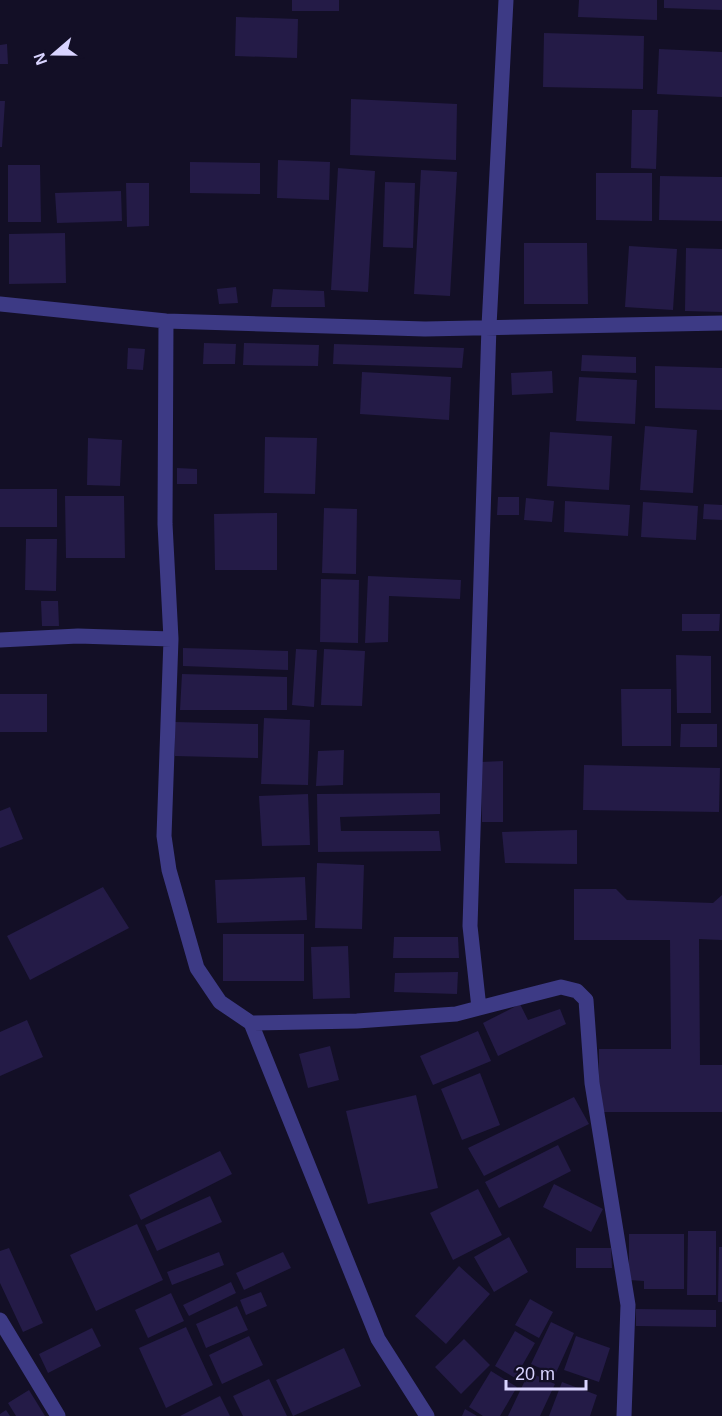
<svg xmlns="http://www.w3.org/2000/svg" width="722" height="1416" viewBox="0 0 722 1416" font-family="Arial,sans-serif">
<rect width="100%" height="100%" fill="#130f26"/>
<path fill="#241b47" d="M292,0H339V11H292Z
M579,0H657V20L578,17Z
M664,0H722V10L664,8Z
M236,17L298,19L297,58L235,56Z
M544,33L644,36L643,89L543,87Z
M7,44L8,64H0V45Z
M659,49L722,52V97L657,94Z
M351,99L457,104L456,160L350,155Z
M0,101H5L2,147H0Z
M632,110H658L656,169L631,168Z
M278,160L330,162L329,200L277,198Z
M190,162L260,163V194L190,193Z
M8,165H40L41,222H8Z
M338,168L375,171L368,292L331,290Z
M421,170L457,172L450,296L414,294Z
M596,173H652V221L596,220Z
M660,176L722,177V221L659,220Z
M385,182L415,183L413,248L383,247Z
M126,183H149V226L127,227Z
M121,191L122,221L57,223L55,193Z
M65,233L66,283L9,284V234Z
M524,243H587L588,304H524Z
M629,246L677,249L673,310L625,307Z
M686,248L722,249V312L685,311Z
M236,287L238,303L219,304L217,289Z
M273,289L324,291L325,307H271Z
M204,343L236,344L235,364H203Z
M244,343L319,345L318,366L243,365Z
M334,344L464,348L462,368L333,364Z
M128,348L145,349L143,370L127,369Z
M582,355L636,357V373L581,371Z
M655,366L722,368V410L655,408Z
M552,371L553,393L512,395L511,373Z
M362,372L451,377L449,420L360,414Z
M579,377L637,380L635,424L576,421Z
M645,426L697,430L693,493L640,490Z
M550,432L612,436L609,490L547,486Z
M265,437L317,438L315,494L264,493Z
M88,438L122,440L120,486L87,485Z
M177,468L197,469V484H177Z
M0,489H57V527H0Z
M65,496H124L125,558H66Z
M498,497H519V515H497Z
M526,498L554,501L552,522L524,520Z
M565,501L630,505L628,536L564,532Z
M643,502L698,506L696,540L641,537Z
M704,504L722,505V520L703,519Z
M324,508L357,509L356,574L322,573Z
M277,513V570H215L214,514Z
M26,539H57L56,591L25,590Z
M368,576L461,580L460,599L389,596L388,642L365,643Z
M321,579L359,580L358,643L320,642Z
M41,601H58L59,626H42Z
M682,614H720L719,631H682Z
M183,648L288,651V670L183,666Z
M296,649L317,650L314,707L292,705Z
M324,649L365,651L362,706L321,705Z
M676,655L711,656V713H677Z
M182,674L287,677V710H180Z
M621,689H671V746H622Z
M0,694H47V732H0Z
M264,718L310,720L308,785L261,784Z
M175,722L258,724V758L175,756Z
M681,724H717V747H680Z
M344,750L343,785L316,786L318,751Z
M503,761V822H482L481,762Z
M584,765L720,768L719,812L583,810Z
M440,793V814L340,817L341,831H439L441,851L318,852L317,794Z
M308,794L310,845L262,846L259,796Z
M10,807L23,839L0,848V811Z
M577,830V864L505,863L502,832Z
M317,863L364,865L362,929L315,928Z
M305,877L307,920L217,923L215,880Z
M103,887L129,928L30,980L7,936Z
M574,889H616L627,900L713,903L722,895V940L699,939L700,1065H722V1112H599V1049H671L670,940H574Z
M223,934H304V981H223Z
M394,937H458L459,958H393Z
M348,946L350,998L313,999L311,947Z
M458,972L457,994L394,992L395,973Z
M520,1004L528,1020L560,1009L566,1024L498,1056L483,1023Z
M27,1020L43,1057L0,1076V1032Z
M478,1031L491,1061L433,1085L420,1056Z
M330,1046L339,1080L308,1088L299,1054Z
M480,1073L500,1125L462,1140L441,1089Z
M416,1095L438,1188L368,1204L346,1111Z
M574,1097L589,1124L484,1176L468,1148Z
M558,1145L571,1171L499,1208L485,1182Z
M220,1151L232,1174L141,1220L129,1195Z
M554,1184L603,1209L591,1232L543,1207Z
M478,1189L502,1235L453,1260L430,1213Z
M210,1196L222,1222L157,1251L145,1225Z
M137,1224L163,1280L96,1311L70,1255Z
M688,1231H716V1295H687Z
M629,1234H684V1289H644V1281L629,1280Z
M509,1237L528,1272L494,1292L474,1257Z
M719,1247H722V1302H718Z
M9,1248L43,1323L23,1332L0,1283V1251Z
M576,1248H611L612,1268H576Z
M219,1252L224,1265L172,1285L167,1272Z
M283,1252L291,1268L244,1290L236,1273Z
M459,1266L490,1294L446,1344L415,1316Z
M231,1282L236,1293L189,1316L183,1305Z
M261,1292L267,1306L246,1315L240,1300Z
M171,1293L184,1321L148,1338L135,1310Z
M530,1299L553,1312L539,1338L515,1325Z
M237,1306L248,1330L206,1348L196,1324Z
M636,1309L716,1310V1327L636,1326Z
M551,1322L574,1333L555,1375L531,1364Z
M186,1327L213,1385L166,1408L139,1348Z
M92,1328L101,1346L48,1373L39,1354Z
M515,1331L535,1343L515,1378L495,1366Z
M249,1336L263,1365L222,1384L209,1355Z
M576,1336L610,1348L599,1382L564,1370Z
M464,1339L490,1365L461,1394L435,1367Z
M344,1348L361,1386L293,1416L276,1380Z
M491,1371L517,1387L500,1416H483L469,1407Z
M529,1372L555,1384L540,1416H508Z
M269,1379L287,1416H243L233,1396Z
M562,1382L597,1395L590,1416H549Z
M29,1390L45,1416H16L8,1403Z
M220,1396L230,1416H180Z
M465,1409L477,1416H462Z
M6,1410L10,1416H0V1414Z"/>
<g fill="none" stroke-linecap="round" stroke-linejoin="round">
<path stroke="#3d3a85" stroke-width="15" d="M506,0L489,326L470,926L479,1008L561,987L577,991L586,1000L592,1083L628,1305L624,1416
M0,304L166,321L425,329L722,323
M166,321L165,524L171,639L164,836L169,870L197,968L220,1002L251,1023L357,1021L456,1014L479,1008
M0,640L78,636L171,639
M251,1023L378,1339L427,1416
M0,1320L58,1416"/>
</g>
<g transform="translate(54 54) rotate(250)" stroke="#130f26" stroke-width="4.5" paint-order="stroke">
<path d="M0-4.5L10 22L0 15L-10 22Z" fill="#d9d4ff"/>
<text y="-9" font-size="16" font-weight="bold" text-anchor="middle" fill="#d9d4ff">N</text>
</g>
<path d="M506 1380v9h80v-9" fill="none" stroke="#d9d4ff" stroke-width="3"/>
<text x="515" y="1380" font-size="18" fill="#d9d4ff" stroke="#130f26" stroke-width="4.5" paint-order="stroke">20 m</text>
</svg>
